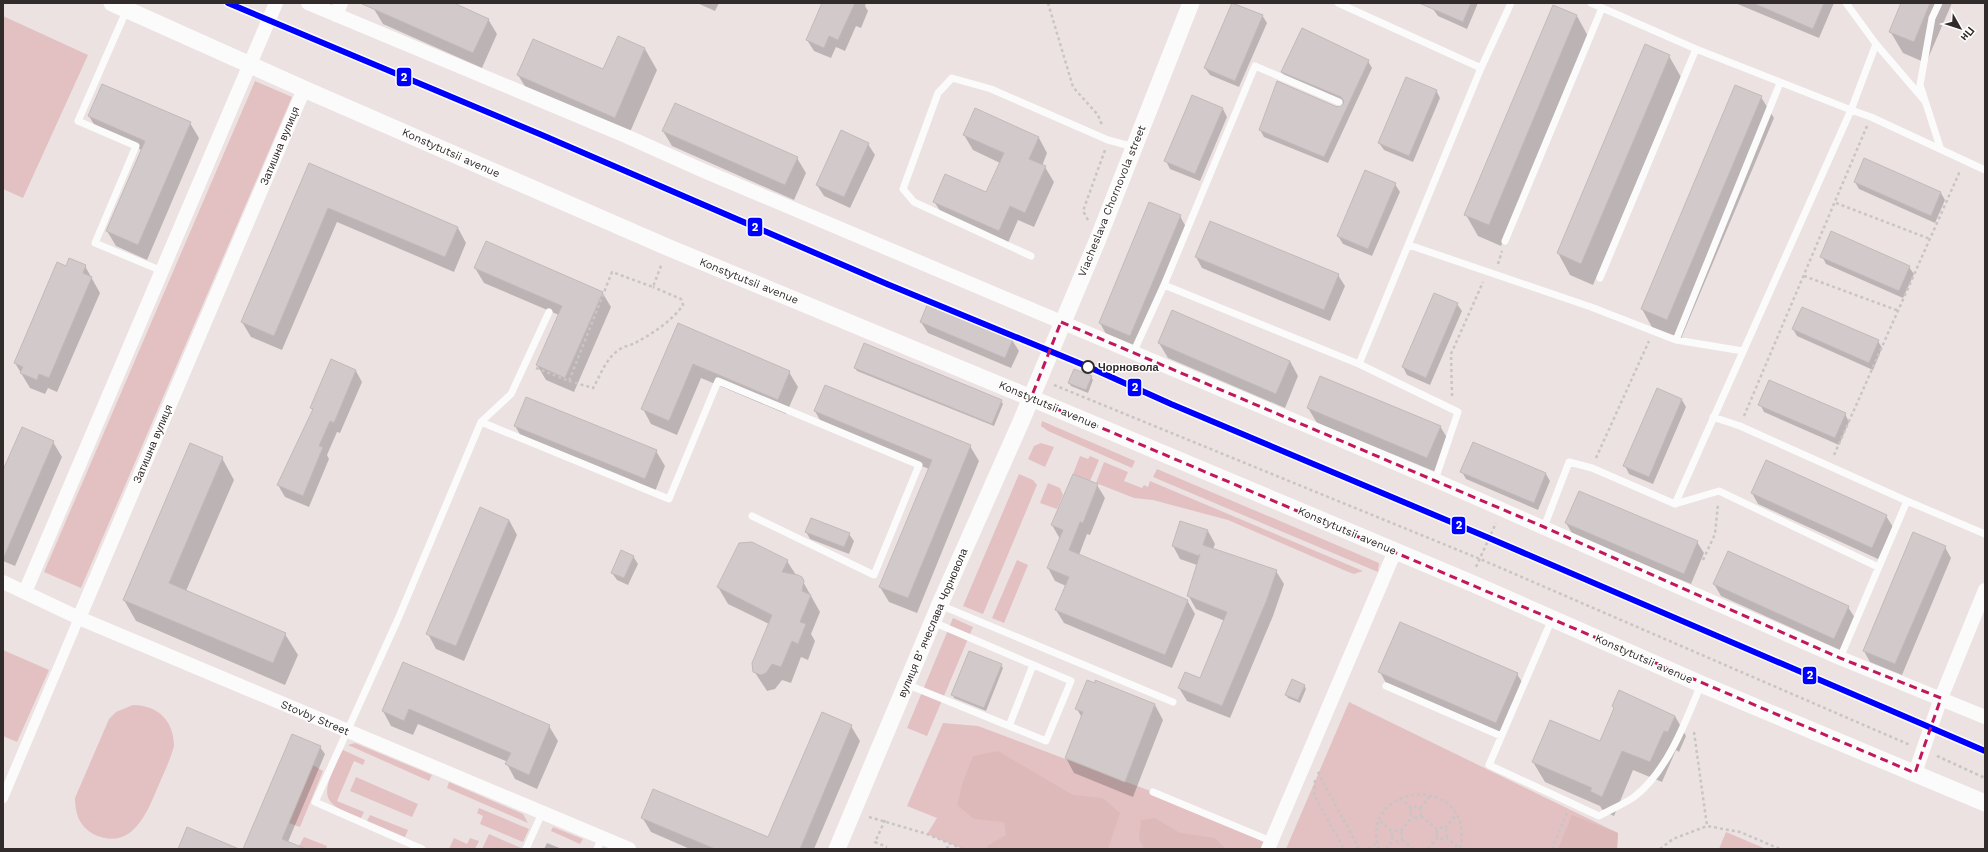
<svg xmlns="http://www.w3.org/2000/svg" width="1988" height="852" viewBox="0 0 1988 852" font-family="'Work Sans',sans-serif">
<rect width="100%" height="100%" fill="#ece2e2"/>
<path fill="#e3c1c2" d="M3,16L88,55L23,198L3,189Z
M255,81L292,97L81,588L44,572Z
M1042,421L1135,461L1132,468L1048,431L1041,426Z
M1041,443L1054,447L1045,467L1028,459L1034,446Z
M1080,456L1088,459L1090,456L1099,460L1090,481L1073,474Z
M1104,462L1128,472L1124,481L1142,488L1144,485L1148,487L1150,481L1363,571L1354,574L1346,571L1228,520L1153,500L1134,498L1096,483Z
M1157,469L1379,563L1378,572L1153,477Z
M1019,474L1033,480L1037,485L983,614L963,606Z
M1048,483L1060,488L1063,495L1057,509L1040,503Z
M1017,560L1028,565L1004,623L992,618Z
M953,618L973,627L927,736L907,728Z
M3,650L49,670L17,742L3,736Z
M1349,702L1618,833L1617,849H1286Z
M133,705C158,705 174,721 174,746C170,761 163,775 157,789C146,815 131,852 93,834C79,826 75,813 75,798L109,719L116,712Z
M943,723L978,726L1153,792L1271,841L1268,849H963L927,834L937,818L907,806Z
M355,743L432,775L429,781L348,745Z
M343,750L365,760L363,765L354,761L337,801L364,812L361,818C336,807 318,805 332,773C335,766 338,757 343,750Z
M313,765L323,771L300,827L289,823Z
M356,777L418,804L412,817L350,791Z
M449,782L523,814L528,823L447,788Z
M479,808L529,829L523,842L480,824L483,816L477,813Z
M370,815L408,830L405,837L367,821Z
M553,827L583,839L580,844L551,831Z
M1726,832L1766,849H1719Z
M489,834L521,848V849H482Z
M304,837L327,846L326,849H306L299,846Z
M454,838L467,844L470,838L479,841L475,849H449Z"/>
<path fill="#deb9ba" d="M998,751L1073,795L1103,798L1120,813L1108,849H988L987,846L1006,835L1004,822L974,819L957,805L963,781L973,756Z
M1572,815L1618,833L1617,849H1558Z
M1155,818L1180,833L1215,838L1226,849H1144L1139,839L1141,820Z"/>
<path fill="#0003" d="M377,3H451L488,19L497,34L482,68L383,24L374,9Z
M697,3H719L715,11Z
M823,3H866L865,6L868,11L861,28L856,26L845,51L836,47L831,58L814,51L807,40Z
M1233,3L1262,15L1267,23L1239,87L1210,75L1205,68Z
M1436,3H1478L1467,29L1438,16L1433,9Z
M1735,3H1834L1819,38Z
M1902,3H1952L1926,63L1903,53L1890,31Z
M1577,16L1589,38L1501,246L1478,236L1466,215Z
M1646,46L1669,56L1681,77L1593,285L1570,275L1558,253Z
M645,49L657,70L627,139L531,96L518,75L603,71Z
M1368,61L1372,68L1328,163L1264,137L1260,130L1345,104L1286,79L1282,72Z
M1436,90L1440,98L1413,162L1384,150L1379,143Z
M1193,97L1223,109L1227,117L1200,181L1170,169L1166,161Z
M1761,97L1774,118L1680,341L1654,331L1642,309Z
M89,116L190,123L199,138L147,260L116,246L107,231L142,150L98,131Z
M663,131L797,158L806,173L794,200L672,146Z
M964,135L1039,138L1047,153L1042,166L1045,167L1054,182L1034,227L1018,220L1007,245L943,216L934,201L987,193L1000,163L973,150Z
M868,144L875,155L850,208L824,196L817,185Z
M1864,160L1941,193L1945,200L1935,223L1859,189L1855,182Z
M309,164L458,228L466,243L454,272L337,222L282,350L251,337L242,322Z
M1395,184L1400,192L1372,256L1343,244L1338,236Z
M1180,216L1186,227L1136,347L1106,334L1100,323Z
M1822,256L1909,267L1914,274L1903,298L1826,264Z
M1196,257L1338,275L1345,286L1330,321L1202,268Z
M85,266L100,293L57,392L48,388L45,394L30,388L15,363L67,267Z
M475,268L602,292L611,307L574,392L546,380L537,365L559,315L484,283Z
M1457,304L1462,311L1430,385L1407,375L1403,367Z
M1173,312L1290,361L1298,376L1285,408L1168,358L1159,343Z
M921,322L1012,340L1019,351L1011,368L928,333Z
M678,325L789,372L798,387L786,414L701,378L677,435L651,424L643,409Z
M1793,329L1878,341L1882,348L1873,370L1797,336Z
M855,368L1001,401L1003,404L994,426L857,371Z
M356,371L362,382L340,433L337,432L327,455L329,459L309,507L285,497L278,485L313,411L311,408Z
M1091,377L1093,380L1088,393L1071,386L1069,383Z
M1657,390L1682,400L1686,407L1653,484L1629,474L1625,466Z
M1760,404L1845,414L1849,422L1839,445L1764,412Z
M1308,408L1440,426L1449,441L1436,472L1317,423Z
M815,411L970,446L979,461L917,613L889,602L880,587L929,469L823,426Z
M515,426L656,451L665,466L654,494L524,441Z
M53,442L62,457L15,566L3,561V473Z
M1474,443L1546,474L1550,481L1538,510L1466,479L1462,472Z
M222,458L234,480L186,591L285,634L298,655L285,685L136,621L124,600Z
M1097,485L1105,498L1090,535L1087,534L1079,555L1187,600L1195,614L1172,668L1064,623L1056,610L1066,586L1055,581L1048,568L1060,539L1052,525Z
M1752,493L1886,516L1893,527L1878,559L1758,504Z
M509,520L517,535L464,661L436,649L428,634Z
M1566,523L1697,542L1704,553L1691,584L1573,535Z
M1208,531L1215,544L1213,549L1276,571L1284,584L1273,616L1230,718L1187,701L1179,688L1200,679L1225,621L1196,609L1188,595L1197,565L1180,559L1173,546Z
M806,532L849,534L854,541L849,554L810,539Z
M1945,547L1951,558L1902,675L1870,662L1864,651Z
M633,556L638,564L628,585L617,580L612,573Z
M787,561L796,575L801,578L820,612L811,634L815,641L808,660L801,657L791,683L782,680L775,689L767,691L754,671L769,624L728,604L718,587Z
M1714,584L1848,607L1855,618L1840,650L1721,596Z
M403,663L549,726L558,741L537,789L515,779L507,764L508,762L418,724L413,735L391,726L383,711Z
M1001,665L1003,668L986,711L954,698L953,695Z
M1380,672L1517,674L1524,685L1503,733L1386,683Z
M1096,682L1155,705L1163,720L1133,797L1074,773L1066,758L1082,718L1077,709Z
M1304,685L1306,689L1300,703L1288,698L1286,695Z
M1613,706L1675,716L1686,736L1679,752L1676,750L1662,782L1633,770L1614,816L1603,811L1600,806L1545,782L1533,762L1600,742L1614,709Z
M851,726L860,741L814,849H690L651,832L642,817L769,839Z
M320,747L325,754L285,849H244Z
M547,843L562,849H544Z"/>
<path fill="#d2caca" stroke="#c2baba" d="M360,3H454L489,19L473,53Z
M822,3H855L838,40L829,36L824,48L806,40Z
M1232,3L1263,15L1235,81L1204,68Z
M1419,3H1471L1463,22Z
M1753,3H1824L1813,29Z
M1901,3H1930L1914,42L1889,32Z
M1553,5L1577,15L1489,225L1464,215Z
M1302,28L1369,60L1324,157L1259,130L1277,81L1337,107L1343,104L1344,101L1341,97L1281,72Z
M618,36L645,48L615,118L517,75L533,39L603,69Z
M1645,44L1670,55L1581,264L1557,253Z
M1406,77L1437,90L1409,156L1378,143Z
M102,84L191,122L138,245L106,231L145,141L88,116Z
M1735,85L1762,96L1667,320L1641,309Z
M1192,95L1223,108L1195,174L1164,161Z
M675,103L798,157L785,185L662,131Z
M975,108L1039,137L1029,159L1046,166L1025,213L1010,206L999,231L933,202L945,174L986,192L1004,153L963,135Z
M841,130L869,143L844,197L816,185Z
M1864,158L1941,192L1931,216L1854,182Z
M309,163L458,227L445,257L328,208L274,336L241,322Z
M1365,170L1396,183L1368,249L1337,236Z
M1149,202L1181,215L1130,336L1099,323Z
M1210,221L1339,274L1324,310L1195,257Z
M1831,231L1910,266L1899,291L1820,257Z
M486,241L603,292L565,378L536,365L562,306L474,268Z
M69,258L86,265L83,273L92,277L49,378L39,374L37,380L20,373L23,367L14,363L57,262L66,266Z
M1434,293L1458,303L1426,378L1402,367Z
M928,303L1013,339L1005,358L920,322Z
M1802,307L1879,340L1869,363L1792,329Z
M1172,310L1290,361L1276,394L1158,343Z
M678,323L790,371L778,400L693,364L669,421L641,409Z
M864,343L1002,400L992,424L854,368Z
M331,359L356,370L334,423L330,421L319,446L323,447L303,496L277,485L313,409L310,408Z
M1074,369L1092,376L1086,390L1068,383Z
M1320,376L1441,426L1427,458L1307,408Z
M1769,380L1846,413L1835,438L1758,405Z
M825,385L971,445L908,598L879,587L932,460L814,411Z
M1657,388L1682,399L1649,477L1623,466Z
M526,397L657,450L645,479L514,426Z
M22,427L54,441L3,559V470Z
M1473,442L1546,473L1534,503L1460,472Z
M190,443L223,457L169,583L286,633L273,663L123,600Z
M1766,460L1887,515L1872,548L1751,493Z
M1073,474L1098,484L1083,523L1080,522L1069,550L1188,600L1165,655L1055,610L1069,577L1047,568L1063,530L1051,525Z
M1579,491L1698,541L1684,574L1565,523Z
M480,507L509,520L456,646L426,634Z
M811,518L850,533L844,547L805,532Z
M1180,521L1208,530L1203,545L1277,570L1266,602L1222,706L1178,688L1185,672L1200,678L1227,612L1187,596L1200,554L1199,556L1172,546Z
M1913,532L1946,546L1895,664L1863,651Z
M752,542L788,560L782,572L798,575L802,577L804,581L802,591L811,595L800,622L806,624L798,644L792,641L781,667L772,664L766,673L761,675L753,672L752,663L772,615L717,587L739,543Z
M621,550L634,556L624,578L611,573Z
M1728,551L1849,606L1834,639L1713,584Z
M1400,622L1518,673L1496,723L1378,672Z
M969,651L1002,664L984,708L951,695Z
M403,662L550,725L529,775L505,764L511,753L409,709L404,721L382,711Z
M1292,679L1305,685L1298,700L1285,695Z
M1087,680L1095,683V680L1155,704L1125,782L1065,758L1083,712L1075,709Z
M1619,690L1675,716L1668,732L1664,731L1650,762L1622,751L1602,797L1590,791L1592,788L1532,762L1550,720L1600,741L1614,708L1612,706Z
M822,712L852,725L800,849H715L641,818L653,789L768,837Z
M292,734L321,746L282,839L306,849H243Z
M187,827L239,849H178Z"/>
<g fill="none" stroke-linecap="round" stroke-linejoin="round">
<path stroke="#c8c5c5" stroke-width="2.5" stroke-dasharray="3 3" stroke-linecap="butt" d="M1048,3L1073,87L1098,115L1102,125
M1836,203L1930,239
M1088,220L1083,211L1105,150
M1498,264L1502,251
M1804,276L1899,311
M536,368L569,381L612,272L653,287L662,263
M569,381L593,388C600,376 605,361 616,352C621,347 629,346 635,343C652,334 672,321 683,305L681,299L653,287
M1054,385L1480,559L1910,745
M1452,396L1451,354L1483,282
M1744,416L1867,126
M1834,455L1960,171
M1596,458L1649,341
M1703,560L1715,534L1718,504
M1476,567L1496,523
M1694,732L1707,826
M1937,756L1985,778
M1318,772L1359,849
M1315,780L1314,795L1344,849
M1400,798L1412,809
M1410.5 812a5.5 5.5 0 1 1 11 0a5.5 5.5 0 1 1-11 0Z
M1420,808L1431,795
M1421,816L1437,829
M869,817L927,834L963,849
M885,820L875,842L887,847
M1380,821L1393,832
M1436.5 833a5.5 5.5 0 1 1 11 0a5.5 5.5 0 1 1-11 0Z
M1445,828L1456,815
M1391.5 836a5.5 5.5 0 1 1 11 0a5.5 5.5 0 1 1-11 0Z
M1401,831L1413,816
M1446,837L1460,849
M1402,840L1413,849
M947,849L949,843
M1368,849L1377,843
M1379,849C1357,783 1476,770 1460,849
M1386,849L1393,840
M1428,849L1438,837
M1552,849L1567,813
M1660,849L1673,839L1707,826L1740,832L1780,849"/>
<path stroke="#fcfbfb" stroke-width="7" d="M1338,3L1481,68
M1591,3L1696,49L1851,110L1876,44L1846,3
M1939,3L1932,18L1920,85L1940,147
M127,9L78,121L136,146L95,243L162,271
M1876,44L1924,100
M1505,241L1602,8
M1409,245L1591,307L1676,340L1743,351
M1031,256L914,202L903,189L938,93L952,78L991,89L1108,140L1134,147
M1600,278L1696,49
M1164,285L1359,364L1458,412L1435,480
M1676,340L1780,83
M1133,353L1164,285L1255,66L1339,102
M1359,364L1481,68L1511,3
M1713,417L1740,426L1907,501L1985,534
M481,422L669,499L718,381L919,465L874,575L752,516
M1675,504L1719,491L1878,567
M1544,527L1569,462L1592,468L1675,504L1851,110L1871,117L1985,170
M940,605L1173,702
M1552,619L1489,765L1599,816C1610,810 1624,804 1634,797C1667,772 1686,721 1701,684
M1840,658L1907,501
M906,684L1046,741L1071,681L933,622
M1386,686L1501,736
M1009,726L1033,665
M1153,792L1271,841
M422,849L315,802L398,619L481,422L511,394L549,312
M526,849L542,813
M597,849L602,838"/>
<path stroke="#fcfbfb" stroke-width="10" d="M3,798L79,618"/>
<path stroke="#fcfbfb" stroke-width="14" d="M308,3L626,136L704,171L1435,480L1840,658L1985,717
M336,15L341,3
M3,582L79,618L629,849
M25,592L276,3
M79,618L304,89
M1915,773L1941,698L1985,590
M1268,849L1395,551"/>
<path stroke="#fcfbfb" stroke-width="17" d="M112,3L304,89L667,247L1031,398L1469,582L1701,684L1985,803
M837,849L940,604L1020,424L1098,239L1191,3"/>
<defs>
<path id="tram-1" d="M228,3L542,135L887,284L1091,368L1171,404L1489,538L1985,751"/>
</defs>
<use href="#tram-1" stroke="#fff" stroke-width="9"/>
<use href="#tram-1" stroke="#00f" stroke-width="6"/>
</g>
<path fill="none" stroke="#c2185b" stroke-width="3" stroke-dasharray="8 5" stroke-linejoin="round" d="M1061,322L1544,527L1840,658L1941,698L1915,773L1031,398Z"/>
<circle fill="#fff" stroke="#322b2b" stroke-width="2" cx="1088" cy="367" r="6"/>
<g text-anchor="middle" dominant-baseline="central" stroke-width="3" stroke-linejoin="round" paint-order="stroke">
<g font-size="11" fill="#322b2b" stroke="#fff">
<text transform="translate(280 146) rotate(-67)">Затишна вулиця</text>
<text transform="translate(451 153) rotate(24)">Konstytutsii avenue</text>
<text transform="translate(1112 201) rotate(-68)">Viacheslava Chornovola street</text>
<text transform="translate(749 281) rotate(22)">Konstytutsii avenue</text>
<text transform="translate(1048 405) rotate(23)">Konstytutsii avenue</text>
<text transform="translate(153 444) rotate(-67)">Затишна вулиця</text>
<text transform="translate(1347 531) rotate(23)">Konstytutsii avenue</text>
<text transform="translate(933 623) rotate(-67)">вулиця Вʼячеслава Чорновола</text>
<text transform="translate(1644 659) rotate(24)">Konstytutsii avenue</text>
<text transform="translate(315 718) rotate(23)">Stovby Street</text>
</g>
<g font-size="11" font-weight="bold" fill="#322b2b" stroke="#fff" text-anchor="start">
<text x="1098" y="367">Чорновола</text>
</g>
</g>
<g stroke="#fff" stroke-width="1.5">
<rect x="396" y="67" width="16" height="20" rx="4" fill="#00f"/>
<rect x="747" y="217" width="16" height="20" rx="4" fill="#00f"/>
<rect x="1127" y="378" width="15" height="19" rx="4" fill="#00f"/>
<rect x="1451" y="516" width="15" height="19" rx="4" fill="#00f"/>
<rect x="1802" y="666" width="15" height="19" rx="4" fill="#00f"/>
</g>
<g font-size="11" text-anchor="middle" font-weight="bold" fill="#fff">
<text x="404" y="81">2</text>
<text x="755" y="231">2</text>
<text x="1135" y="391">2</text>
<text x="1459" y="529">2</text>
<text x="1810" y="679">2</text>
</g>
<rect width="1988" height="852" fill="none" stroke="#322b2b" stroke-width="8"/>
<g transform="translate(1960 28) rotate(129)" stroke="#ffffff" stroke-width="3" paint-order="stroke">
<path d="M0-3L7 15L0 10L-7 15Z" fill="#322b2b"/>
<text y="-6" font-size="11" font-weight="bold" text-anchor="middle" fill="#322b2b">Пн</text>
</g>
</svg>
